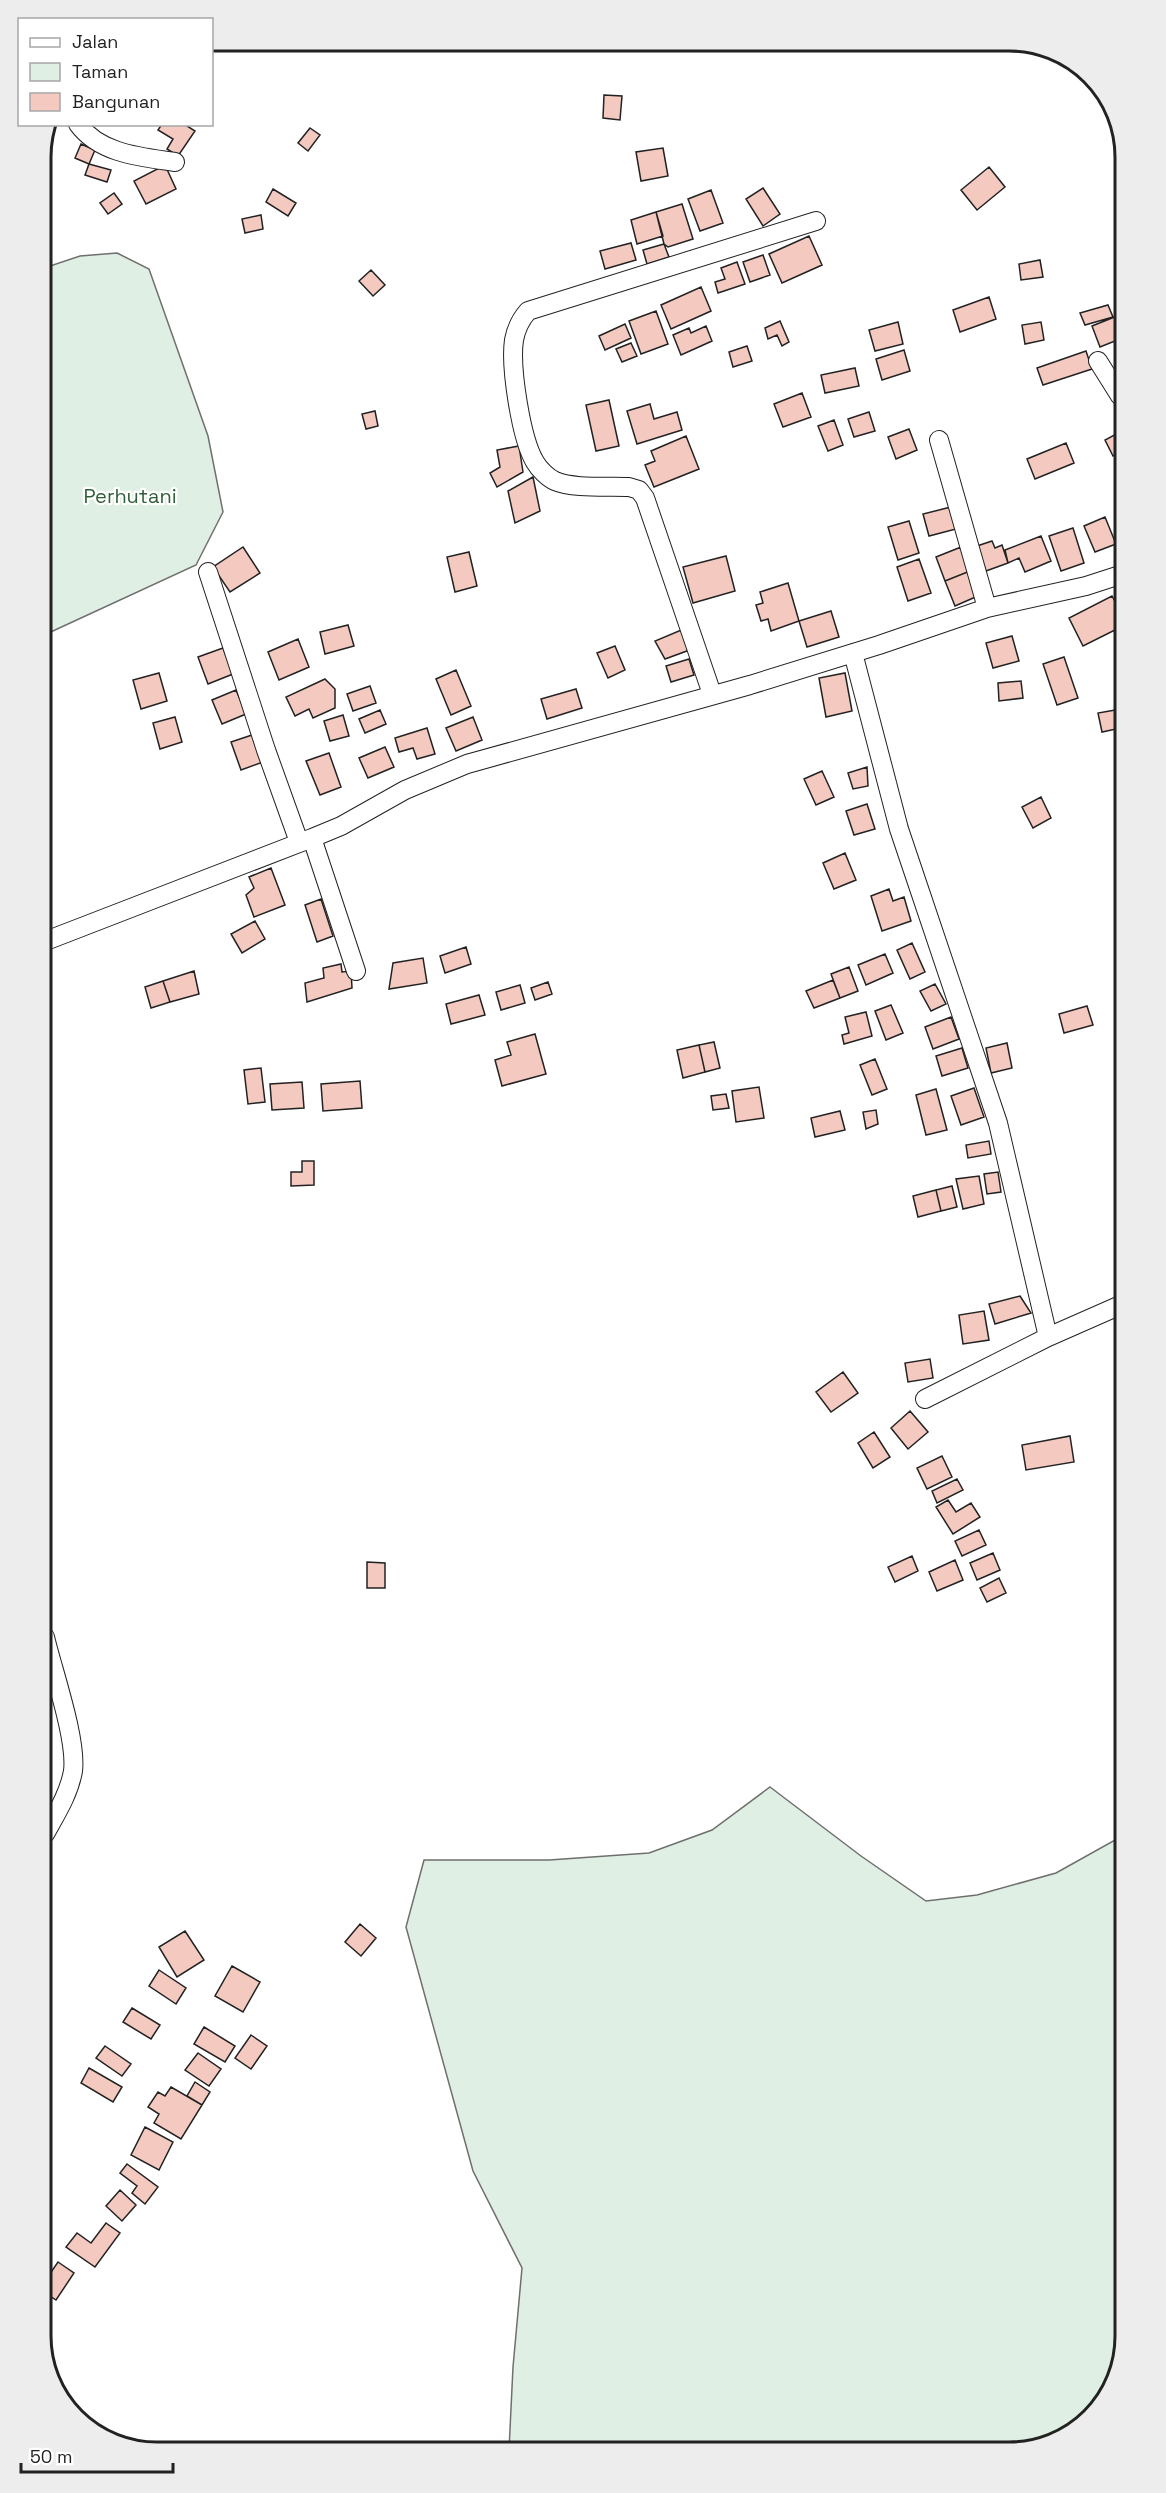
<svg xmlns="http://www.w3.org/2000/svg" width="1166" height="2493" viewBox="0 0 1166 2493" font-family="'Space Grotesk',sans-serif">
<rect width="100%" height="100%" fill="#fff"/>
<path fill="#e0efe3" stroke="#6f6f6f" stroke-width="1.5" d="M117,253L149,269L208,436L223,512L196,565L42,636L41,269L80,256Z
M770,1787L861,1856L926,1901L977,1895L1056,1873L1124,1835L1125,2336L1106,2401L1046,2446L509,2450L513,2367L522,2268L473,2171L406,1927L424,1860H549L649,1853L712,1830Z"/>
<path fill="#f3c9c0" stroke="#222" stroke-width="1.5" d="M604,95L622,96L620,120L603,118Z
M162,124H184L195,131L178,156L167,149L173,139L158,130Z
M310,128L320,135L308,151L298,143Z
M81,144L95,150L89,164L75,158Z
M663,148L668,176L641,181L636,152Z
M89,164L111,170L107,182L85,175Z
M165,165L176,189L146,204L134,181Z
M989,167L1005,187L977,210L961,190Z
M763,188L780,214L763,226L746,199Z
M273,189L296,203L288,216L266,202Z
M711,190L723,223L700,231L688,199Z
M114,193L122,204L108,214L100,203Z
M682,204L693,239L668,247L664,244L656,212Z
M656,212L663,236L637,244L631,220Z
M261,215L263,229L245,233L242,219Z
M809,236L822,265L782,283L769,254Z
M631,243L636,260L605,269L600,251Z
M664,244L669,257L647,264L643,250Z
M763,255L770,275L750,282L743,262Z
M1040,260L1043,277L1021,280L1019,264Z
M737,262L745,284L718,293L715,282L725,279L721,268Z
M371,270L385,285L373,296L359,281Z
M701,287L711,311L671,329L661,305Z
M989,297L996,319L960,332L953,310Z
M1108,305L1113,317L1085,325L1080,313Z
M656,311L668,344L641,354L629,321Z
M1117,316L1120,323V339L1100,347L1092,326Z
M780,321L789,342L782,346L777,335L768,339L765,328Z
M898,322L903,344L875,351L869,330Z
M1041,322L1044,340L1025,344L1022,325Z
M625,324L631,338L605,350L599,336Z
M706,326L712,341L681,355L673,335L689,328L691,333Z
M631,343L637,356L622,362L616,349Z
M747,346L752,361L733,367L729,352Z
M904,350L910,371L882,380L876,359Z
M1086,351L1092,369L1043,385L1037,368Z
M855,368L859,386L825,393L821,375Z
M802,393L811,417L783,427L774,404Z
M609,400L619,446L596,451L586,405Z
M650,404L654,419L677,412L682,430L637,444L627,411Z
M375,411L378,426L366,429L362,414Z
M869,412L875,431L854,437L848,419Z
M834,420L843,445L828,451L818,426Z
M909,429L917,450L896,459L888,437Z
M1120,432V452L1113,456L1105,440Z
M686,436L699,469L654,487L645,465L655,461L651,451Z
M1066,443L1074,463L1035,479L1027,459Z
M519,446L523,472L497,487L490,473L500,467L497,450Z
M533,477L540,511L515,523L508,491Z
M951,507L956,529L929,536L923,514Z
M1105,517L1116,544L1095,552L1084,526Z
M909,521L919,553L898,560L888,527Z
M1073,528L1084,563L1061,571L1049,536Z
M1041,536L1051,561L1025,572L1019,558L1008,563L1005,550Z
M992,541L995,548L1002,545L1008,563L986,571L977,546Z
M243,547L260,573L230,592L213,567Z
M961,547L970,571L945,581L936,557Z
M469,552L477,586L455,592L447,557Z
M726,556L735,591L693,603L683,567Z
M919,559L931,593L908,601L897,567Z
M970,571L980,595L955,606L945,581Z
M788,583L799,621L771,631L768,619L761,621L756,605L763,603L760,592Z
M1112,596L1121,612V627L1083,646L1069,618Z
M831,611L839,637L807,647L799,621Z
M348,625L354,646L325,654L320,632Z
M686,628L695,648L665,659L655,641Z
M1012,636L1019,661L993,668L986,643Z
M298,639L309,667L279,680L268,652Z
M615,646L625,670L608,678L597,653Z
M223,648L233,674L208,684L198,657Z
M1064,657L1078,698L1057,705L1043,664Z
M689,659L694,675L671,682L666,666Z
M456,670L471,706L451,715L436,679Z
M159,673L167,701L141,709L133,680Z
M845,673L852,711L826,717L819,678Z
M325,679L335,689V708L313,718L309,709L295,716L286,697Z
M1021,681L1023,698L999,701L998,683Z
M370,686L376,703L353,711L347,694Z
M576,689L582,708L547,719L541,699Z
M236,690L246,714L222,724L212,700Z
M1121,709V728L1102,732L1098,713Z
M380,710L386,724L365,733L359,719Z
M343,715L349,736L330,741L324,721Z
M175,717L182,742L160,749L153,723Z
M473,717L482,740L456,751L446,728Z
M427,728L435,754L417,759L413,748L399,752L395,738Z
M252,735L263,762L241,770L231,742Z
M385,747L394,767L368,778L359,758Z
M329,753L341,787L320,795L306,761Z
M867,767L868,786L853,789L848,773Z
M822,771L834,797L816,805L804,779Z
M1041,797L1051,818L1033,828L1022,807Z
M867,804L875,829L854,835L846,811Z
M845,853L856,880L834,889L823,863Z
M271,868L285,905L254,917L246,895L254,888L249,877Z
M889,889L893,901L904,897L911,921L882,931L871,896Z
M321,899L333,936L317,942L305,905Z
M255,921L265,939L242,953L231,934Z
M912,943L925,972L910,979L897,950Z
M466,947L471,964L445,973L440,956Z
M885,954L893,973L866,985L858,965Z
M423,958L427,983L389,989L393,963Z
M341,964L342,972L351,971L352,988L307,1002L305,983L324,978L323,968Z
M849,967L858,991L840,998L831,974Z
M194,971L199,994L170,1002L163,981Z
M833,980L840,998L814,1008L806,991Z
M163,981L170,1002L151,1008L145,987Z
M548,982L552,994L535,1000L531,988Z
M935,984L946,1004L931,1011L920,991Z
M520,985L525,1003L501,1010L496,992Z
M479,995L485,1015L451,1024L446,1004Z
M891,1005L903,1033L886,1040L875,1011Z
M1087,1006L1093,1025L1064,1033L1059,1014Z
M866,1012L872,1036L844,1044L842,1035L849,1033L845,1017Z
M951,1017L959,1039L933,1049L925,1027Z
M535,1034L546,1074L502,1086L495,1060L511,1055L507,1042Z
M714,1042L720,1068L705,1072L699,1045Z
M1007,1043L1012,1068L991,1073L986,1048Z
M699,1045L705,1072L683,1078L677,1050Z
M962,1048L968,1068L942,1076L936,1056Z
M875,1059L887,1089L872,1095L860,1065Z
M261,1068L265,1102L248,1104L244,1070Z
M360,1081L362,1108L323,1111L321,1084Z
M302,1082L304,1108L272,1110L270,1084Z
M759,1087L764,1118L736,1122L732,1091Z
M974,1088L984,1117L961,1125L951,1096Z
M936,1089L947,1130L926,1135L916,1095Z
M726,1094L729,1108L713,1110L711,1096Z
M876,1110L878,1124L866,1129L863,1112Z
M840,1111L845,1130L815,1137L811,1118Z
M989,1141L991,1154L968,1158L966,1145Z
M302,1161H314V1185L291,1186V1172H302Z
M998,1172L1001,1192L987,1194L984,1174Z
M979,1176L984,1204L963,1209L956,1179Z
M952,1186L957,1207L941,1211L936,1190Z
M936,1190L941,1211L918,1217L913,1196Z
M1020,1296L1031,1313L995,1324L989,1304Z
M984,1311L989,1340L963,1344L959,1315Z
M930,1359L933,1378L908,1382L905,1363Z
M843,1372L858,1393L831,1412L816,1392Z
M910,1411L928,1432L908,1449L891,1428Z
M874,1432L890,1457L873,1468L858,1443Z
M1070,1436L1074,1462L1026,1470L1022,1445Z
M942,1456L952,1477L927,1489L917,1468Z
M957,1479L963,1490L937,1503L932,1491Z
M948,1500L956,1512L971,1503L980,1517L953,1534L936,1507Z
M979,1530L986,1545L962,1556L955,1541Z
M993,1553L1000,1570L977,1580L970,1563Z
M912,1556L918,1571L895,1582L888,1567Z
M955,1560L963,1580L937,1591L929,1572Z
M367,1562L385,1563V1588H367Z
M999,1578L1006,1593L987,1602L980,1588Z
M360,1924L376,1938L361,1956L345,1942Z
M185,1931L204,1960L177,1977L159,1947Z
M232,1966L260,1982L243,2012L215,1996Z
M159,1970L186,1988L176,2004L149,1986Z
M132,2008L160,2025L151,2039L123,2022Z
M204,2027L235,2046L225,2062L194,2044Z
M251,2035L267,2046L251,2069L235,2058Z
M105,2046L131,2064L122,2076L96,2058Z
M198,2053L221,2069L209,2086L185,2070Z
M89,2068L122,2087L113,2102L81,2083Z
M195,2082L210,2092L202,2105L187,2096Z
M171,2087L202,2105L181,2139L154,2123L159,2114L148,2107L158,2092L165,2096Z
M145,2127L173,2142L159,2170L131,2155Z
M127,2164L158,2187L145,2204L132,2193L137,2186L120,2173Z
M120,2190L136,2205L122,2221L106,2206Z
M106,2223L120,2233L95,2267L66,2247L77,2233L91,2243Z
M58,2262L74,2273L56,2300L47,2294V2278Z"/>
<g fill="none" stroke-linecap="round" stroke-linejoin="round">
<defs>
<path id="minor" d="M78,124C100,154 141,157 175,162
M1098,361L1120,396
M939,440L987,608
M208,572L266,750L299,842
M853,653L899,829L998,1123L1048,1337
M712,694L645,498L639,490L629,487C609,486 573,489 555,481C548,478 539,469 535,462C521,439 510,367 514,340C516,329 521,319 528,311L816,221
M312,838L356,971
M43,942L312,838L341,826L405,790L467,764L750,685L879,645L987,608L1086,586L1120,575
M925,1399L1048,1337L1123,1304
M45,1637C53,1671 77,1739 73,1771C69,1794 56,1814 45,1834"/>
</defs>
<use href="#minor" stroke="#222" stroke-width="20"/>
<use href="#minor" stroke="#fff" stroke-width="18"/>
</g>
<g text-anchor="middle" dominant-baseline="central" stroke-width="4.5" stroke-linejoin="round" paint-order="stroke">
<g font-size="20" fill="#2f5e38" stroke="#fff">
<text x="130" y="496">Perhutani</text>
</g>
</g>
<path d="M0 0H1166V2493H0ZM157 51H1009A106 106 0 0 1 1115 157V2336A106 106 0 0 1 1009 2442H157A106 106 0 0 1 51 2336V157A106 106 0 0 1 157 51Z" fill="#ededed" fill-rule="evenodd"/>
<path fill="none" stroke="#222" stroke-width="3" d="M157 51H1009A106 106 0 0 1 1115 157V2336A106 106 0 0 1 1009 2442H157A106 106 0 0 1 51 2336V157A106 106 0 0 1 157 51Z"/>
<rect x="18" y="18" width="195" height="108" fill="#ffffff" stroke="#a7a7a7" stroke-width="1.5"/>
<rect x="30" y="38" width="30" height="9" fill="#ffffff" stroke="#a7a7a7" stroke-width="1.5"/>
<text x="72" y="48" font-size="18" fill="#222222">Jalan</text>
<rect x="30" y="63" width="30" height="18" fill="#e0efe3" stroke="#a7a7a7" stroke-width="1.5"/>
<text x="72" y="78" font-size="18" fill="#222222">Taman</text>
<rect x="30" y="93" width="30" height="18" fill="#f3c9c0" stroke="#a7a7a7" stroke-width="1.5"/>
<text x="72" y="108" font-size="18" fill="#222222">Bangunan</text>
<path d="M21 2463v9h152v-9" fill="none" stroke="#222222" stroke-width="3"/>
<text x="30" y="2463" font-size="18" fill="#222222" stroke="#ffffff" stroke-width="4.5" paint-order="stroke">50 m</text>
</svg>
